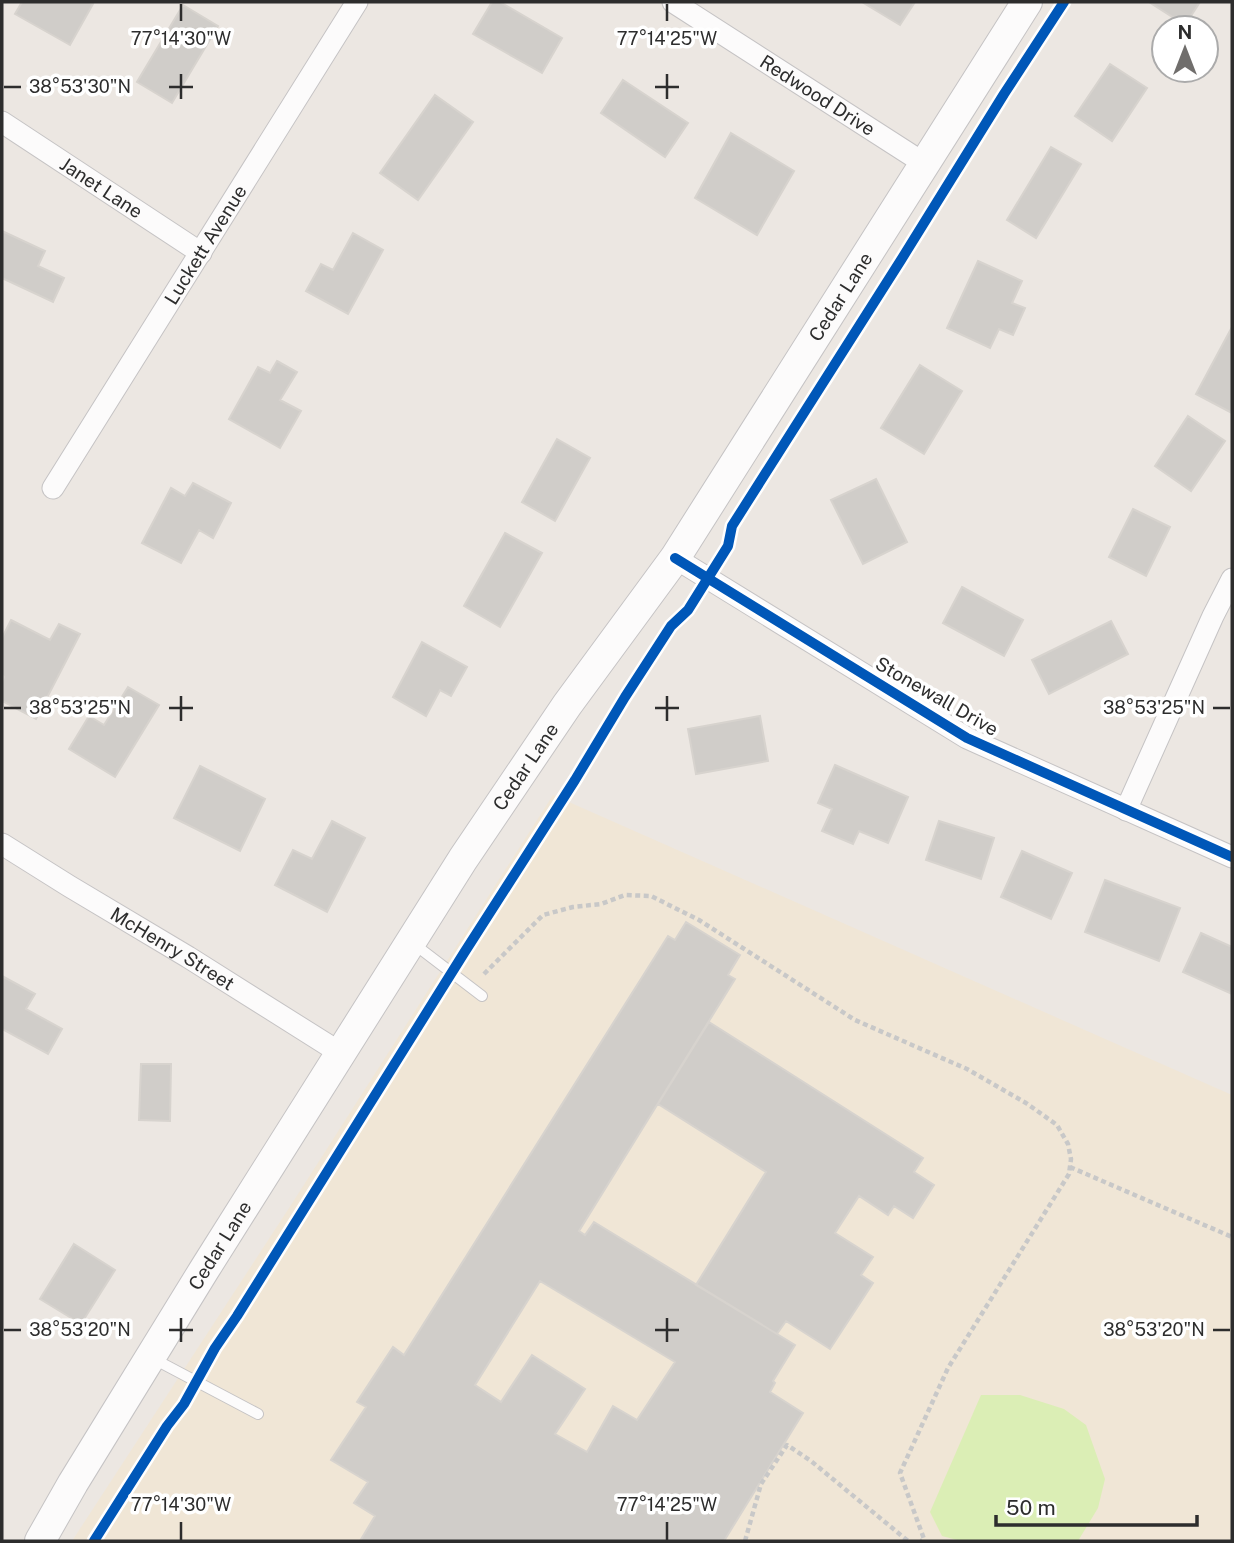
<svg xmlns="http://www.w3.org/2000/svg" width="1234" height="1543" viewBox="0 0 1234 1543" font-family="'Public Sans',sans-serif">
<rect width="100%" height="100%" fill="#ece7e2"/>
<path fill="#f0e6d6" d="M553,795L1232,1095V1541H72L291,1205Z"/>
<path fill="#dbeeb5" d="M981,1395H1020L1064,1409L1086,1425L1105,1479L1098,1508L1078,1541H961L942,1536L930,1512Z"/>
<path fill="#d0cdc9" stroke="#d7d3ce" stroke-width="2" fill-rule="evenodd" d="M22,2H89L93,4L70,45L15,14Z
M492,2H500L562,38L542,73L473,34Z
M862,2H915L900,25Z
M1149,2H1200L1185,25Z
M183,5L218,26L172,103L137,82Z
M1110,64L1147,88L1112,141L1075,116Z
M623,80L688,123L665,157L601,113Z
M435,95L473,122L418,200L380,173Z
M731,133L794,171L757,235L695,198Z
M1051,147L1081,164L1036,238L1007,220Z
M2,231L45,251L38,266L64,278L53,302L2,278Z
M353,233L383,250L348,314L306,291L321,264L333,270Z
M978,261L1022,281L1012,303L1025,308L1013,335L999,329L990,348L947,328Z
M1232,327V413L1196,394Z
M277,361L297,372L280,400L301,411L280,448L229,419L258,367L270,373Z
M920,365L962,391L924,454L881,428Z
M1188,416L1225,441L1191,491L1155,466Z
M557,439L590,458L555,521L522,502Z
M876,479L907,542L863,564L831,500Z
M193,483L231,503L213,538L199,530L181,563L142,543L171,488L185,496Z
M1133,509L1170,527L1146,576L1109,557Z
M505,533L542,553L500,627L464,606Z
M962,587L1023,620L1004,656L943,623Z
M11,620L50,640L59,624L80,634L36,719L2,701V682L4,677L2,675V638Z
M1111,621L1128,654L1049,694L1032,660Z
M422,642L467,667L451,696L440,690L426,716L393,697Z
M128,687L159,705L115,777L69,749L89,716L104,725Z
M760,716L768,761L696,774L688,729Z
M835,765L908,797L888,843L859,831L853,844L822,831L832,809L818,803Z
M200,766L265,799L240,851L174,818Z
M332,821L365,838L327,912L275,885L293,850L312,859Z
M939,821L994,838L981,879L926,860Z
M1022,851L1072,873L1051,919L1001,897Z
M1105,880L1180,908L1159,961L1085,932Z
M686,922L740,955L728,975L735,979L579,1231L585,1235L594,1222L795,1345L773,1381L775,1383L770,1392L803,1413L724,1541H360L375,1516L354,1503L368,1482L331,1460L366,1407L357,1402L393,1347L404,1355L668,936L675,940ZM540,1281L675,1362L637,1420L613,1406L587,1452L555,1434L585,1389L532,1355L501,1402L475,1385Z
M1201,933L1232,947V994L1183,972Z
M2,976L35,994L26,1009L62,1029L48,1054L2,1029Z
M709,1022L923,1158L914,1172L934,1185L913,1218L894,1206L888,1215L859,1196L835,1233L873,1257L861,1275L873,1283L830,1349L786,1321L777,1334L696,1285L766,1172L658,1104Z
M141,1064H171L170,1121L139,1120Z
M74,1244L115,1270L81,1324L40,1299Z"/>
<g fill="none" stroke-linecap="round" stroke-linejoin="round">
<defs>
<path id="service" d="M414,944L482,996
M152,1358L258,1414"/>
<g id="minor">
<path id="s1" d="M673,2L925,164"/>
<path id="s2" d="M2,122L201,253"/>
<path id="s3" d="M53,488L357,2"/>
<path d="M675,558L967,738L1232,857"/>
<path d="M1126,810L1213,616L1232,579"/>
<path id="s4" d="M2,844L69,886L188,957L342,1054"/>
</g>
<g id="secondary">
<path id="s5" d="M40,1541L73,1483L204,1270L463,859L567,705L675,558L1027,2"/>
</g>
</defs>
<use href="#service" stroke="#c5c3c4" stroke-width="12"/>
<use href="#minor" stroke="#c5c3c4" stroke-width="23"/>
<use href="#secondary" stroke="#c5c3c4" stroke-width="32"/>
<path stroke="#c8c8c8" stroke-width="4.5" stroke-dasharray="5 3.5" stroke-linecap="butt" d="M484,974L543,915L573,907L601,904L625,895L651,896L699,920L855,1020L967,1069L1026,1103L1057,1125L1068,1144L1071,1159L1069,1174L948,1368L900,1473L924,1539L921,1541
M1070,1167L1232,1237
M745,1541L761,1484L787,1445L811,1461L908,1541"/>
<use href="#service" stroke="#fcfbfb" stroke-width="10"/>
<use href="#minor" stroke="#fcfbfb" stroke-width="21"/>
<use href="#secondary" stroke="#fcfbfb" stroke-width="30"/>
<defs>
<path id="cycleway" d="M675,558L967,738L1232,857
M94,1541L167,1426L184,1404L215,1348L237,1316L464,953L575,780L625,697L671,626L688,610L728,546L732,526L901,260L1004,94L1064,2"/>
</defs>
<use href="#cycleway" stroke="#fff" stroke-width="15"/>
<use href="#cycleway" stroke="#0057b8" stroke-width="10"/>
</g>
<path fill="none" stroke="#2d2d2d" stroke-width="2.5" d="M181,4V21M667,4V21M181,74V99M667,74V99M4,87H21M169,87H193M655,87H679M181,696V721M667,696V721M4,708H21M169,708H193M655,708H679M1213,708H1230M181,1318V1342M667,1318V1342M4,1330H21M169,1330H193M655,1330H679M1213,1330H1230M181,1522V1540M667,1522V1540"/>
<g text-anchor="middle" dominant-baseline="central" stroke-width="7" stroke-linejoin="round" paint-order="stroke">
<g font-size="19" fill="#2d2d2d" stroke="#fff">
<text stroke="none"><textPath href="#s1" startOffset="172">Redwood Drive</textPath></text>
<text stroke="none"><textPath href="#s2" startOffset="119">Janet Lane</textPath></text>
<text stroke="none"><textPath href="#s3" startOffset="287">Luckett Avenue</textPath></text>
<text stroke="none"><textPath href="#s5" startOffset="1480">Cedar Lane</textPath></text>
<text transform="translate(937 696) rotate(30)">Stonewall Drive</text>
<text stroke="none"><textPath href="#s5" startOffset="914">Cedar Lane</textPath></text>
<text stroke="none"><textPath href="#s4" startOffset="200">McHenry Street</textPath></text>
<text stroke="none"><textPath href="#s5" startOffset="346">Cedar Lane</textPath></text>
</g>
</g>
<g font-size="18" text-anchor="middle" fill="#2d2d2d" stroke="#fff" stroke-width="7" stroke-linejoin="round" paint-order="stroke">
<text x="181" y="45">77°14'30"W</text>
<text x="667" y="45">77°14'25"W</text>
<text x="80" y="93">38°53'30"N</text>
<text x="80" y="714">38°53'25"N</text>
<text x="1154" y="714">38°53'25"N</text>
<text x="80" y="1336">38°53'20"N</text>
<text x="1154" y="1336">38°53'20"N</text>
<text x="181" y="1511">77°14'30"W</text>
<text x="667" y="1511">77°14'25"W</text>
</g>
<rect width="1234" height="1543" fill="none" stroke="#2d2d2d" stroke-width="7"/>
<g transform="translate(1185 49)"><circle r="33" fill="#ffffff" stroke="#ababab" stroke-width="2"/>
<path d="M0-5L12 26L0 18L-12 26Z" fill="#706e6c"/>
<text y="-10" font-size="19" font-weight="bold" text-anchor="middle" fill="#2d2d2d">N</text>
</g>
<path d="M996 1515v10h201v-10" fill="none" stroke="#2d2d2d" stroke-width="3.5"/>
<text x="1006" y="1515" font-size="21" fill="#2d2d2d" stroke="#ffffff" stroke-width="5" paint-order="stroke">50 m</text>
</svg>
